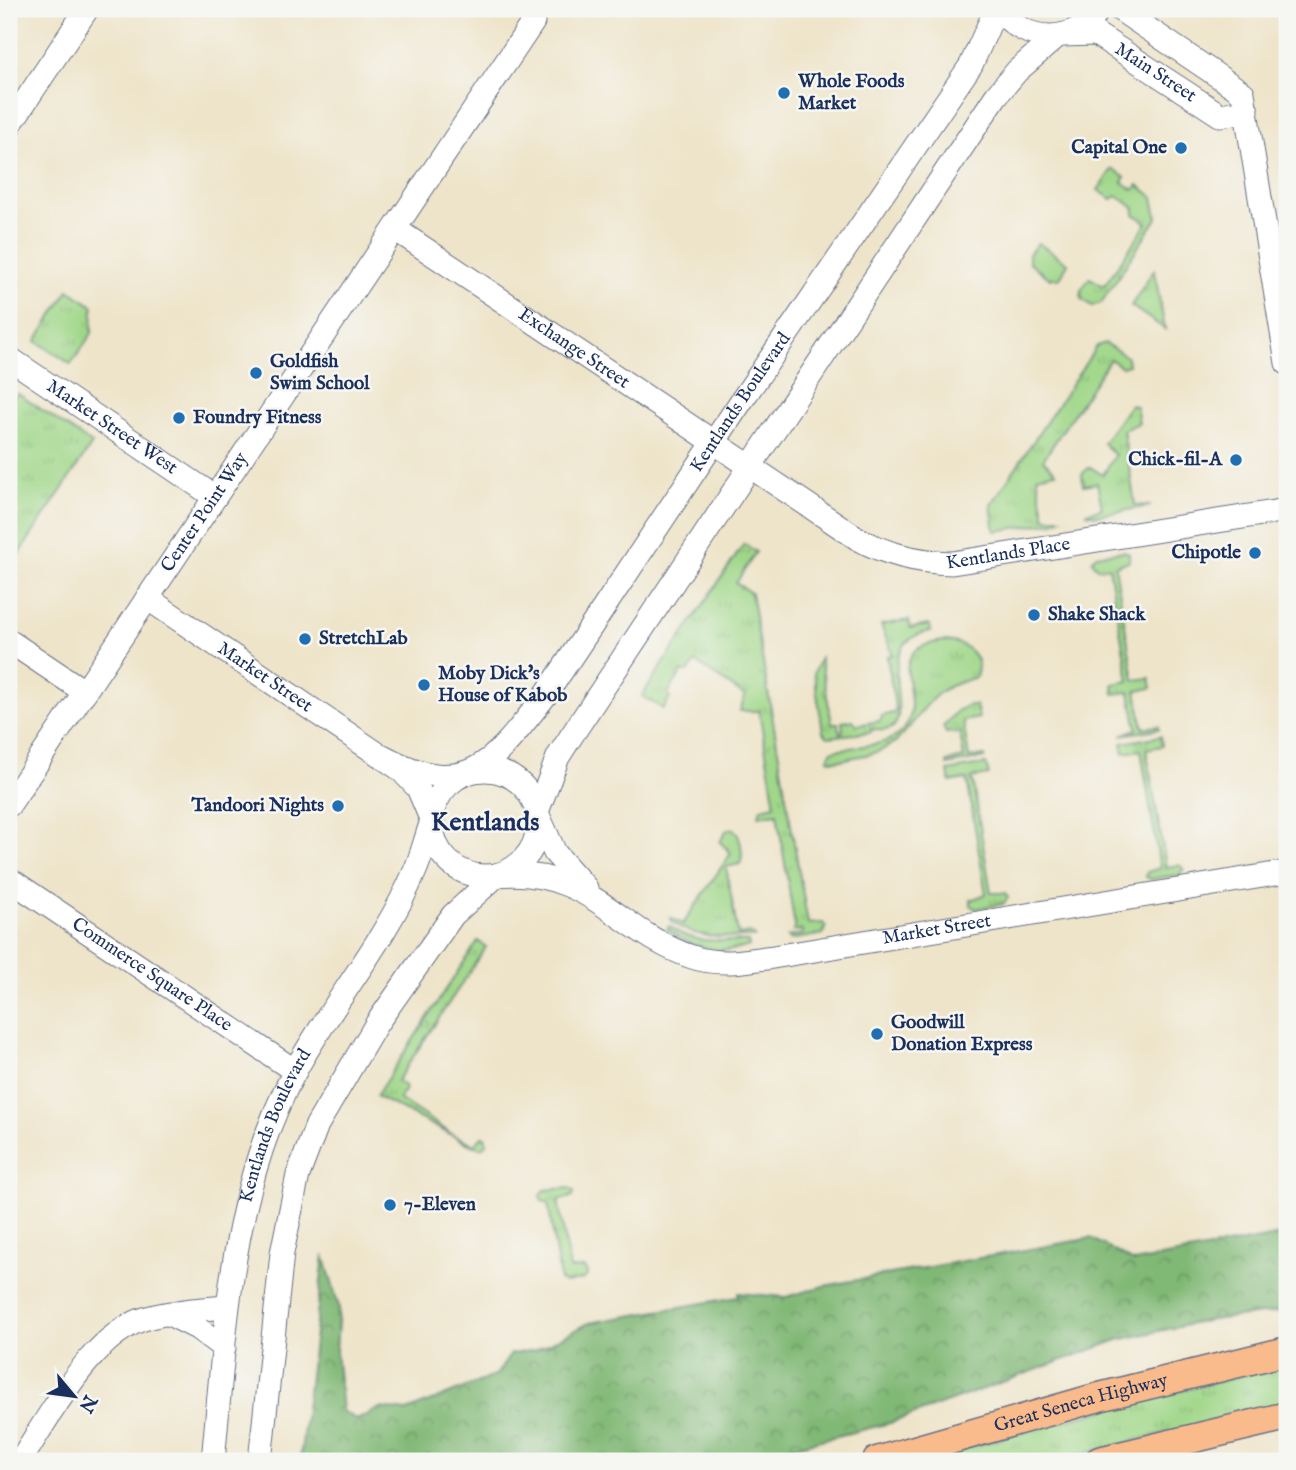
<svg xmlns="http://www.w3.org/2000/svg" width="1296" height="1470" viewBox="0 0 1296 1470" font-family="'IM FELL English',serif">
<defs>
<pattern id="grass-tufts" width="24" height="20" patternUnits="userSpaceOnUse" patternTransform="scale(1.75)"><rect width="24" height="20" fill="#a0d789"/><path d="M3 7l-1-3M5 7V3M7 7l1-3M15 17l-1-3M17 17v-4M19 17l1-3" fill="none" stroke="#89b979"/></pattern>
<pattern id="forest-crowns" width="20" height="18" patternUnits="userSpaceOnUse" patternTransform="scale(1.75)"><rect width="20" height="18" fill="#80b875"/><path d="M2 6a3 3 0 1 1 6 0M12 15a3 3 0 1 1 6 0" fill="none" stroke="#689663"/></pattern>
</defs>
<rect width="100%" height="100%" fill="#f6f6f2"/>
<filter id="ink" filterUnits="userSpaceOnUse"><feTurbulence type="fractalNoise" baseFrequency=".0143" numOctaves="2"/><feDisplacementMap in="SourceGraphic" scale="14" xChannelSelector="R" yChannelSelector="G"/><feConvolveMatrix kernelMatrix="1 2 1 2 8 2 1 2 1" color-interpolation-filters="sRGB"/></filter>
<filter id="wash" filterUnits="userSpaceOnUse"><feTurbulence type="fractalNoise" baseFrequency=".00686" numOctaves="4" result="noise"/><feDisplacementMap in="SourceGraphic" scale="28" xChannelSelector="R" yChannelSelector="G"/><feGaussianBlur stdDeviation="1.57" result="paint"/><feColorMatrix in="noise" values="0 0 0 0 0 0 0 0 0 0 0 0 0 0 0 0 0 1.4 0 .05"/><feComposite in="paint" operator="in"/></filter>
<g filter="url(#wash)">
<rect width="100%" height="100%" fill="#eee4c9"/>
<path fill="url(#grass-tufts)" stroke="#5e8374" stroke-width="2" d="M1112,169L1125,177L1122,182L1134,190L1138,185L1153,197L1157,218L1101,303L1092,306L1082,299L1081,290L1090,278L1104,286L1147,223L1134,214L1135,208L1117,196L1112,199L1098,190Z
M1038,243L1068,263L1060,278H1049L1029,262V254Z
M1154,270L1165,329L1131,306Z
M69,290L93,306L92,333L71,364L36,341Z
M1105,343L1127,357L1128,365L1122,367L1110,359L1043,460L1056,472L1037,476L1045,518H1061L1054,522L995,531L991,505L1097,346Z
M17,393L92,444L9,569V405Z
M1130,405L1136,406L1139,423L1123,430L1135,505L1151,506L1097,515L1086,513L1102,508L1097,483L1083,485L1082,474L1090,467L1103,475L1115,455L1103,443Z
M744,544L756,552L736,583L751,593L808,924L823,923L826,927L823,934L790,940L787,937L803,934L802,930L793,931L795,927L777,813L759,816L761,808L775,805L759,711H740L745,696L696,662L688,672H682L668,693L670,698L663,709L642,696Z
M1123,551L1129,553V561L1115,566L1134,680L1150,678L1152,688L1136,691L1143,728L1159,726V729L1121,735L1137,729L1130,692L1114,694L1113,684L1129,681L1109,567L1098,568L1092,561L1096,555Z
M909,620L910,628L930,625L931,631C858,643 934,743 871,729V732L828,737L823,732L814,673L820,658L832,723H838L840,733L843,732L842,722L853,720L857,725L880,721L882,716L896,712L887,656L893,655L881,625Z
M946,641C965,642 984,656 976,677C964,681 951,684 940,692C906,721 909,749 855,757C846,759 836,762 828,759L831,751C851,746 878,748 896,736C939,708 869,648 946,641Z
M968,705H976L979,718L963,721L969,758L985,756V758L947,765V762L964,758L960,732L946,733L943,727L956,712Z
M1161,736L1162,746L1146,749L1166,867L1179,865L1184,869L1179,875L1151,879L1146,877L1147,872L1160,868L1141,750L1124,753L1122,743Z
M986,764L989,775L972,778L991,893H1005L1008,898L1003,904L975,909L971,905V900L986,894L967,779L950,782L948,771Z
M732,828C741,834 744,855 740,864L726,867L738,935L750,933L755,937C727,937 696,940 672,922L671,918L683,924L731,853L720,842L726,831Z
M669,926L683,935L701,940L748,942L749,946C722,956 689,947 667,929Z
M478,941L486,947L397,1081L406,1087L399,1099L455,1136L475,1144L482,1136L485,1137L487,1144L481,1148L471,1145L376,1096Z
M569,1188L574,1191L573,1196L558,1201L570,1269L584,1268L588,1274L584,1279L565,1283L560,1280L548,1202L542,1201L540,1196L545,1190Z
M1287,1365V1403L1053,1461H921L1110,1408Z"/>
<path fill="url(#forest-crowns)" stroke="#4e746a" stroke-width="2" d="M1287,1234V1311L1210,1320L1118,1340L890,1423L735,1461H300L324,1255L339,1307L336,1351L342,1411L357,1420L380,1408L407,1411L496,1375L511,1354L536,1350L589,1323L738,1297V1293L786,1297L824,1286L1091,1238L1134,1262Z"/>
</g>
<g filter="url(#ink)">
<g fill="none" stroke-linecap="round" stroke-linejoin="round">
<defs>
<g id="minor">
<path d="M1000,9C1024,45 1076,45 1099,9"/>
<path d="M1119,9L1243,93L1287,363"/>
<path id="s1" d="M1062,35L1096,34L1220,115L1247,111"/>
<path d="M9,126L87,9"/>
<path id="s2" d="M395,229L857,538C887,555 919,562 952,563L1287,510"/>
<path id="s3" d="M9,358L215,497"/>
<path id="s4" d="M147,598L400,769L418,788L432,821"/>
<path d="M9,641L85,692"/>
<path id="s5" d="M383,756C468,802 494,761 545,696L740,403L971,65L996,9"/>
<circle cx="485" cy="823" r="53"/>
<path id="s6" d="M9,805L533,22L529,9"/>
<path d="M537,812L558,757L572,735L996,96L1017,71L1056,37"/>
<path d="M538,815L555,853L586,888"/>
<path id="s7" d="M497,875C590,867 616,931 692,957C718,966 747,961 773,957L1287,872"/>
<path id="s8" d="M9,879L295,1071"/>
<path d="M169,1314L197,1328L224,1348"/>
<path d="M20,1461C50,1416 92,1333 147,1318C172,1311 201,1309 227,1307"/>
<path id="s9" d="M213,1461C226,1327 230,1192 295,1071C332,1003 385,942 415,871C422,855 426,837 432,821"/>
<path d="M260,1461L282,1253L298,1175L317,1125L377,1023L453,915L497,875"/>
</g>
<g id="major">
<path id="s10" d="M877,1461L1099,1397L1287,1351"/>
<path d="M1099,1461L1287,1416"/>
</g>
</defs>
<use href="#minor" stroke="#656e83" stroke-width="25"/>
<use href="#major" stroke="#656e83" stroke-width="31"/>
<use href="#minor" stroke="#fff" stroke-width="23"/>
<use href="#major" stroke="#fabb8c" stroke-width="28"/>
</g>
</g>
<g fill="#1f6fb2" stroke="#f6f6f2" stroke-width="2.5">
<circle cx="784" cy="93" r="7"/>
<circle cx="1181" cy="148" r="7"/>
<circle cx="256" cy="373" r="7"/>
<circle cx="179" cy="418" r="7"/>
<circle cx="1236" cy="460" r="7"/>
<circle cx="1255" cy="553" r="7"/>
<circle cx="1034" cy="615" r="7"/>
<circle cx="305" cy="639" r="7"/>
<circle cx="424" cy="685" r="7"/>
<circle cx="338" cy="806" r="7"/>
<circle cx="877" cy="1034" r="7"/>
<circle cx="390" cy="1205" r="7"/>
</g>
<g text-anchor="middle" dominant-baseline="central" stroke-width="5" stroke-linejoin="round" paint-order="stroke">
<g font-size="19" fill="#1b2f5e" stroke="#f6f6f2">
<text stroke="none"><textPath href="#s1" startOffset="105">Main Street</textPath></text>
<text stroke="none"><textPath href="#s2" startOffset="215">Exchange Street</textPath></text>
<text stroke="none"><textPath href="#s5" startOffset="551">Kentlands Boulevard</textPath></text>
<text stroke="none"><textPath href="#s3" startOffset="124">Market Street West</textPath></text>
<text stroke="none"><textPath href="#s6" startOffset="352">Center Point Way</textPath></text>
<text stroke="none"><textPath href="#s2" startOffset="712">Kentlands Place</textPath></text>
<text stroke="none"><textPath href="#s4" startOffset="142">Market Street</textPath></text>
<text stroke="none"><textPath href="#s7" startOffset="464">Market Street</textPath></text>
<text stroke="none"><textPath href="#s8" startOffset="172">Commerce Square Place</textPath></text>
<text stroke="none"><textPath href="#s9" startOffset="343">Kentlands Boulevard</textPath></text>
<text stroke="none"><textPath href="#s10" startOffset="212">Great Seneca Highway</textPath></text>
</g>
<g font-size="19" font-weight="bold" fill="#1b2f5e" stroke="#f6f6f2" text-anchor="start">
<text x="798" y="82">Whole Foods<tspan x="798" dy="22">Market</tspan></text>
<text x="1167" y="148" text-anchor="end">Capital One</text>
<text x="270" y="362">Goldfish<tspan x="270" dy="22">Swim School</tspan></text>
<text x="193" y="418">Foundry Fitness</text>
<text x="1222" y="460" text-anchor="end">Chick-fil-A</text>
<text x="1241" y="553" text-anchor="end">Chipotle</text>
<text x="1048" y="615">Shake Shack</text>
<text x="319" y="639">StretchLab</text>
<text x="438" y="674">Moby Dick's<tspan x="438" dy="22">House of Kabob</tspan></text>
<text x="324" y="806" text-anchor="end">Tandoori Nights</text>
<text x="891" y="1023">Goodwill<tspan x="891" dy="22">Donation Express</tspan></text>
<text x="404" y="1205">7-Eleven</text>
</g>
<g font-size="26" font-weight="bold" fill="#1b2f5e" stroke="#f6f6f2">
<text x="485" y="822">Kentlands</text>
</g>
</g>
<rect width="1296" height="1470" fill="none" stroke="#f6f6f2" stroke-width="35"/>
<g transform="translate(74 1396) rotate(119)" stroke="#f6f6f2" stroke-width="5" paint-order="stroke">
<path d="M0-5L12 26L0 18L-12 26Z" fill="#1b2f5e"/>
<text y="-10" font-size="19" font-weight="bold" text-anchor="middle" fill="#1b2f5e">N</text>
</g>
</svg>
